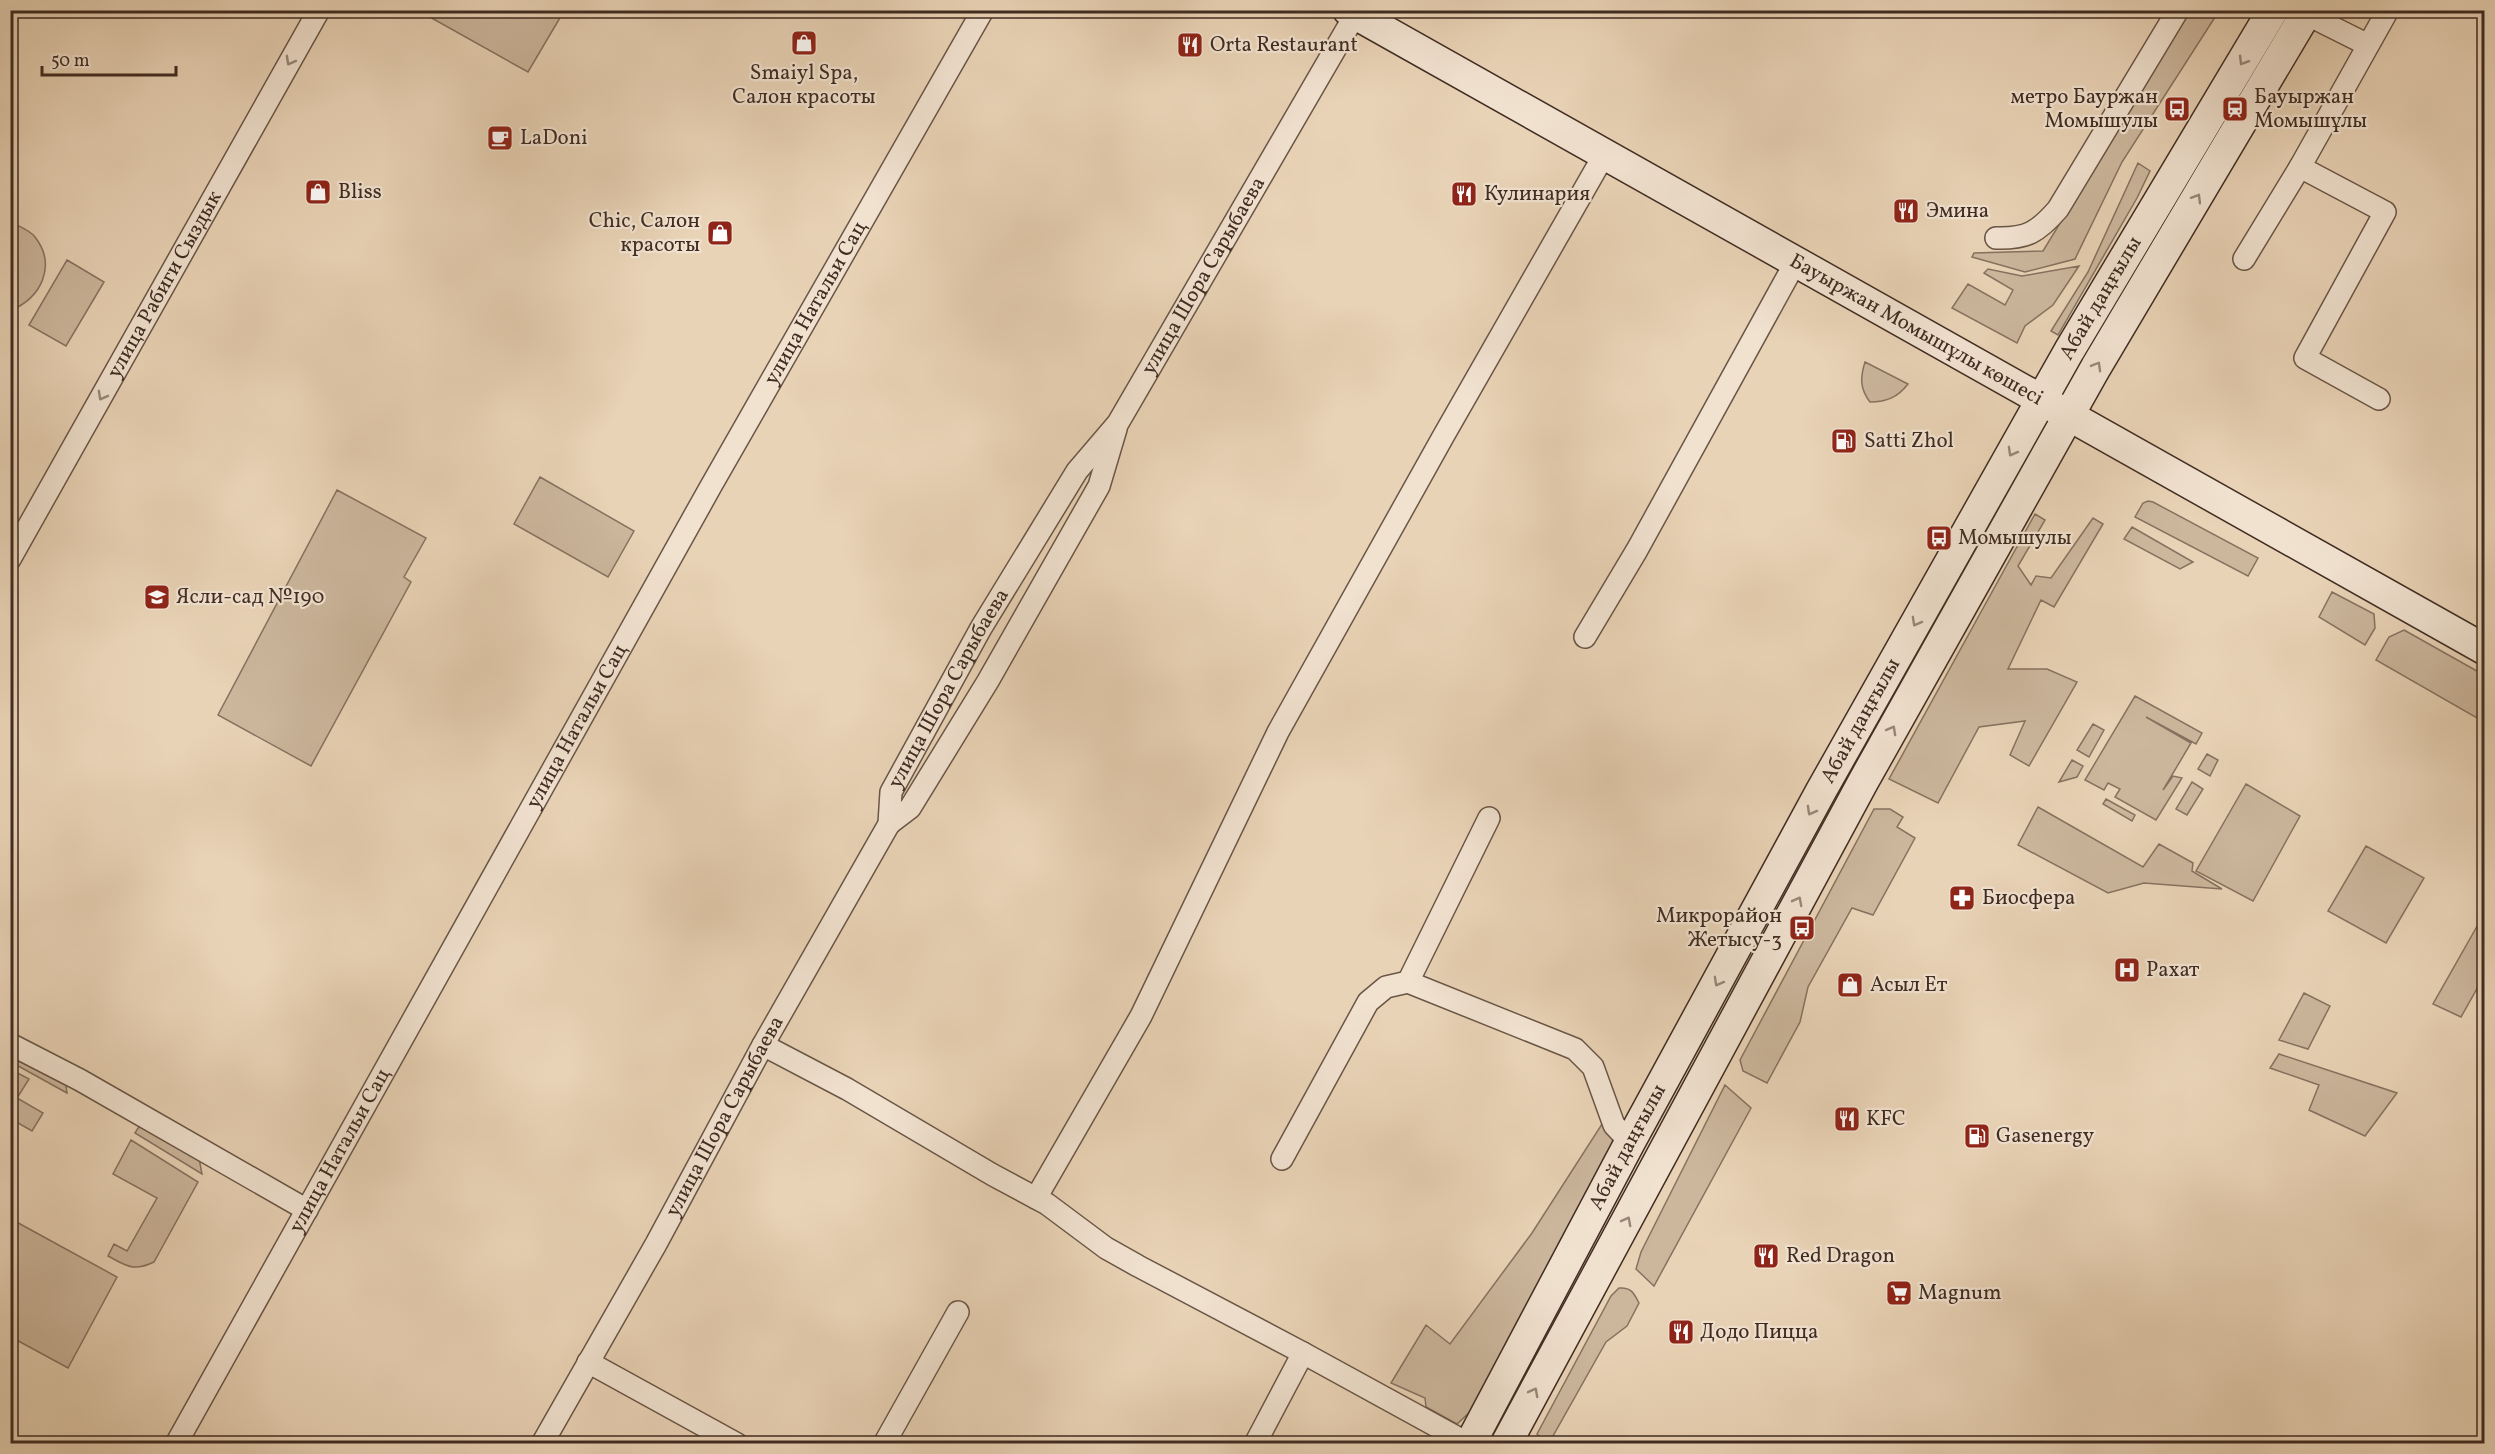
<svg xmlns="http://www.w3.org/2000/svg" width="2495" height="1454" viewBox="0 0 2495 1454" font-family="Vollkorn,serif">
<rect width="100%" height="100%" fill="#e9d3b6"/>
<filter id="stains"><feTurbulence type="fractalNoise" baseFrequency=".00333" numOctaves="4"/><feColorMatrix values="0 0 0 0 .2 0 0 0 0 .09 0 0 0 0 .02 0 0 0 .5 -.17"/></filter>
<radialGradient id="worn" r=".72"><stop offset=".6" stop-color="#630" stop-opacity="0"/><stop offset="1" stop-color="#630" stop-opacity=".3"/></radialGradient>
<path fill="#ccb79d" stroke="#867260" stroke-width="1.5" d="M419,11H564L528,72Z
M2190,11H2219L2122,162L2075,259L2025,272L1972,257L1974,253L2043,251Z
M2138,163L2150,171L2137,198L2058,335L2051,331L2088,272Z
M11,222C18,226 30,230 35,237C57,265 41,299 11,310Z
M67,260L104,282L66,346L29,325Z
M2079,266L2053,305L2025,326L2017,343L1952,308L1968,284L2005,305L2013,290L1984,273L1988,269L2022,276Z
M1865,362L1908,384C1898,397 1887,402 1870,402C1860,389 1860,378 1865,362Z
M540,477L634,531L608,577L514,524Z
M337,490L426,538L404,577L411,582L311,766L218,715Z
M2148,501L2153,502L2258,558L2248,576L2135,517L2143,503Z
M2035,514L2045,520L2018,566L2031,585L2036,576L2051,578L2093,518L2103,524L2054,607L2041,600L2008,669H2047L2077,682L2029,766L2010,755L2025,721L1979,727L1938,803L1889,779Z
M2132,527L2193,562L2180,569L2124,539Z
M2332,592L2374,614L2375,628L2365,645L2319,617Z
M2404,630L2484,675V722L2376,660L2389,637Z
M2135,696L2202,733L2196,744L2146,717L2191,743L2163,790L2173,776L2182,778L2156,820L2115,797L2120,789L2108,783L2104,790L2085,780Z
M2093,724L2104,730L2089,757L2077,750Z
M2207,754L2218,760L2210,776L2198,769Z
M2072,760L2083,766L2077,777L2059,782Z
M2192,782L2203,789L2187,815L2176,809Z
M2246,784L2300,816L2253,901L2196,871Z
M2106,799L2135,815L2132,821L2103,804Z
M2038,807L2143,867L2159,844L2193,863L2192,871L2222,889L2144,883L2108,893L2018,845Z
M1874,809H1890L1903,817L1897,827L1915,838L1873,915L1852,908L1808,987L1800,1022L1767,1083L1743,1071L1740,1060Z
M2366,846L2424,878L2386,943L2328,911Z
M2484,914V976L2461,1017L2433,1004Z
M2304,993L2330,1006L2308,1049L2279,1040Z
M10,1048L65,1079L67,1093L11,1062Z
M2279,1054L2397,1093L2365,1136L2309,1110L2319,1085L2270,1068Z
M10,1069L29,1079L17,1098L43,1113L32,1131L11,1119Z
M1725,1085L1751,1108L1654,1286L1636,1269L1641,1252Z
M1602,1124L1621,1150L1490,1393L1457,1424L1426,1407L1425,1398L1391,1383L1426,1325L1450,1344L1532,1233Z
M143,1126L198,1153L202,1174L135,1133L138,1128Z
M131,1140L198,1182L154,1262C133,1272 127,1266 108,1256L114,1244L127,1251L157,1198L113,1174Z
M11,1219L117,1277L68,1368L11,1337Z
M1619,1288C1631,1287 1634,1293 1639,1303L1627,1326L1606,1342L1549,1443H1546L1537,1434L1611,1296Z"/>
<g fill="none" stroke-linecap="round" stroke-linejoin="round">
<defs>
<g id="street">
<path d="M2306,14L2368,45"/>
<path d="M1996,238C2027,239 2038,232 2058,209L2178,10"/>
<path d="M2244,259L2300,167"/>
<path d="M2379,399L2305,358L2385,212L2300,167L2388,10"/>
<path id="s1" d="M10,559L319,10"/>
<path d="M1585,637L1637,550L1795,263"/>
<path d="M889,824L910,808L988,681L1099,486L1116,429"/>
<path d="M1408,982L1489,818"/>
<path d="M10,1044L80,1080L307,1210"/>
<path d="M763,1045L847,1089L993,1175L1047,1204L1106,1248L1138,1266L1303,1353L1469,1444"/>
<path d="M1282,1159L1368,1002L1386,987L1408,982L1575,1049L1593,1067L1614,1125L1630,1142"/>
<path d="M1036,1198L1141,1016L1278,732L1444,435L1604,155"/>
<path d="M588,1362L737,1444"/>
<path id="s2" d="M176,1444L711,486L983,10"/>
<path id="s3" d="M542,1444L656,1244L763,1045L889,824L891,792L981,628L1077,471L1118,423L1355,15"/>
<path d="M884,1444L958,1312"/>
<path d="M1255,1444L1303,1353"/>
</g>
<g id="secondary">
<path id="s4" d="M1348,10L2484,649"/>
<path id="s5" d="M1470,1444L1630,1142L1821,791L2069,351L2273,10"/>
<path d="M1506,1444L1863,782L2096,367L2308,10"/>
</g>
</defs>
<use href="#street" stroke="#6a5647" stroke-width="24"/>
<use href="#secondary" stroke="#402c22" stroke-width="33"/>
<use href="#street" stroke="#f1e2d0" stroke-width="21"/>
<use href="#secondary" stroke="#f1e2d0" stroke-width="30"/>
</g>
<defs><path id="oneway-chevron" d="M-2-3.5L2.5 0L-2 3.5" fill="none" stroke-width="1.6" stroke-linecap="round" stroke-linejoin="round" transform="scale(1.5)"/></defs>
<g stroke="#988779">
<use href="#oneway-chevron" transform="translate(290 61) rotate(119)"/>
<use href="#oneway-chevron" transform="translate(2243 61) rotate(121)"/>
<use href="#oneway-chevron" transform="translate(2197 198) rotate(-59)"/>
<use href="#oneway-chevron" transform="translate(2097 366) rotate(-60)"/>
<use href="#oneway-chevron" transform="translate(102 396) rotate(119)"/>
<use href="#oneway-chevron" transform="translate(2012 452) rotate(119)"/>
<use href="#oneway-chevron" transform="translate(1916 622) rotate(119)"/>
<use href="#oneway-chevron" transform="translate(1892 730) rotate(-61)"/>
<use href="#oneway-chevron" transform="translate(1811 811) rotate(119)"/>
<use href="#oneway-chevron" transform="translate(1798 901) rotate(-62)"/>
<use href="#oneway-chevron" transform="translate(1718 982) rotate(119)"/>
<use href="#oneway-chevron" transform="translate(1627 1221) rotate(-62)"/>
<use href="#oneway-chevron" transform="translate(1534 1392) rotate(-62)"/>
</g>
<defs>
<symbol id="shop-square" viewBox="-11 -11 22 22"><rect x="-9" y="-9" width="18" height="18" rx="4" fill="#8f2418" stroke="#f1e2d0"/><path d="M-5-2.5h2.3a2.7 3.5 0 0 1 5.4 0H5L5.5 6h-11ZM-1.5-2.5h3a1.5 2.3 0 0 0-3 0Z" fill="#fff"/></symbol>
<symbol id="restaurant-square" viewBox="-11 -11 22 22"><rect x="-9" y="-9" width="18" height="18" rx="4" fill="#8f2418" stroke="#f1e2d0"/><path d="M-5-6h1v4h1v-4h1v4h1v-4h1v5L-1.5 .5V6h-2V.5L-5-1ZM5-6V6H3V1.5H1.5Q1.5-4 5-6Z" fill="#fff"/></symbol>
<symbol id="bus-square" viewBox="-11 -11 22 22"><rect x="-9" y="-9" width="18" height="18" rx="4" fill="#8f2418" stroke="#f1e2d0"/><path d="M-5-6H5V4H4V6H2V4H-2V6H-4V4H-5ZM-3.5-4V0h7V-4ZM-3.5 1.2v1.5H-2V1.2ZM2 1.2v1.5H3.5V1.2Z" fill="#fff"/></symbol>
<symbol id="station-square" viewBox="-11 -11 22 22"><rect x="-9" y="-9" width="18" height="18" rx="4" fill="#8f2418" stroke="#f1e2d0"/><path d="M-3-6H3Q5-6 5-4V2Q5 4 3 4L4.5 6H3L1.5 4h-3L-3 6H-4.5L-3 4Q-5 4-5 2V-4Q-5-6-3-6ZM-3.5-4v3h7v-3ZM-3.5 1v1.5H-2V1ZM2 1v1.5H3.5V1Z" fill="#fff"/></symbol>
<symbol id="cafe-square" viewBox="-11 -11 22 22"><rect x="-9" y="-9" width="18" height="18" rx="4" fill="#8f2418" stroke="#f1e2d0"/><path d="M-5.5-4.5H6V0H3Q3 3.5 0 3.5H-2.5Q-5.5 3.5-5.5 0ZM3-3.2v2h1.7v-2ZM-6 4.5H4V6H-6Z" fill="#fff"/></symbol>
<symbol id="fuel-square" viewBox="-11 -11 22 22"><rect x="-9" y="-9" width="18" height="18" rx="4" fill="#8f2418" stroke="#f1e2d0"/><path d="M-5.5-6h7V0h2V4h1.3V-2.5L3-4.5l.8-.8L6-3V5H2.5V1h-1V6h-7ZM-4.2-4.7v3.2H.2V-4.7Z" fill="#fff"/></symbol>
<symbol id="school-square" viewBox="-11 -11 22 22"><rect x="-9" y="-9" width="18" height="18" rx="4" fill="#8f2418" stroke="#f1e2d0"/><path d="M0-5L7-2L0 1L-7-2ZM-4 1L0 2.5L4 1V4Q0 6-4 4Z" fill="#fff"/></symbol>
<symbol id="pharmacy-square" viewBox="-11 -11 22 22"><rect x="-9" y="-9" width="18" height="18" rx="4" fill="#8f2418" stroke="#f1e2d0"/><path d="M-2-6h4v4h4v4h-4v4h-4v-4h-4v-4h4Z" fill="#fff"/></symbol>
<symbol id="hospital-square" viewBox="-11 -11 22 22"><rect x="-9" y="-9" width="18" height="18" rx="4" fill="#8f2418" stroke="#f1e2d0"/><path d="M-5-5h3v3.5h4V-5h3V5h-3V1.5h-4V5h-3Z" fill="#fff"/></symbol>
<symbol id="supermarket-square" viewBox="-11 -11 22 22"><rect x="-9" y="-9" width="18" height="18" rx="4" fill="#8f2418" stroke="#f1e2d0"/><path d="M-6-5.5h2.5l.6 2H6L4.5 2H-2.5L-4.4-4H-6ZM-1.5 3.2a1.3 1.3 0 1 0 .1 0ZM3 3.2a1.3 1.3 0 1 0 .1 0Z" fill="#fff"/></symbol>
</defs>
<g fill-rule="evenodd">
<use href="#shop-square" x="789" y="28" width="30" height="30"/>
<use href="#restaurant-square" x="1175" y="30" width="30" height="30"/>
<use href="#bus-square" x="2162" y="94" width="30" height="30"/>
<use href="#station-square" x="2220" y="94" width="30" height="30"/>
<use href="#cafe-square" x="485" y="123" width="30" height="30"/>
<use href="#shop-square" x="303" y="177" width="30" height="30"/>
<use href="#restaurant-square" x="1449" y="179" width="30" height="30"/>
<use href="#restaurant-square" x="1891" y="196" width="30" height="30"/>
<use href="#shop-square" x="705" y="218" width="30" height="30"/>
<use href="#fuel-square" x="1829" y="426" width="30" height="30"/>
<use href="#bus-square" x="1924" y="523" width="30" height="30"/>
<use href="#school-square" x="142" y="582" width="30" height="30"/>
<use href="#pharmacy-square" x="1947" y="883" width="30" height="30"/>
<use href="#bus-square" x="1787" y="913" width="30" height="30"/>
<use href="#hospital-square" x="2112" y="955" width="30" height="30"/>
<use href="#shop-square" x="1835" y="970" width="30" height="30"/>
<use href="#restaurant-square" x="1832" y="1104" width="30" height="30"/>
<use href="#fuel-square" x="1962" y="1121" width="30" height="30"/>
<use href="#restaurant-square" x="1751" y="1241" width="30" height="30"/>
<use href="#supermarket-square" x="1884" y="1278" width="30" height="30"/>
<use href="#restaurant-square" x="1666" y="1317" width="30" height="30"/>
</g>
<g text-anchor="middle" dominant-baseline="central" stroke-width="4.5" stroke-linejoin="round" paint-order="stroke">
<g font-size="21" fill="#402c22" stroke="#f1e2d0" text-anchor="start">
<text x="1210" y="45">Orta Restaurant</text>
<text x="804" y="73" text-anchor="middle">Smaiyl Spa,<tspan x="804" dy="24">Салон красоты</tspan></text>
<text x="2158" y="97" text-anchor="end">метро Бауржан<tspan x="2158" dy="24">Момышулы</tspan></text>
<text x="2254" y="97">Бауыржан<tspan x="2254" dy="24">Момышұлы</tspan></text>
<text x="520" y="138">LaDoni</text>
<text x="338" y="192">Bliss</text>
<text x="1484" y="194">Кулинария</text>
<text x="1926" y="211">Эмина</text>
<text x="700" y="221" text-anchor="end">Chic, Салон<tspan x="700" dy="24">красоты</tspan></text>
<text x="1864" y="441">Satti Zhol</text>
<text x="1958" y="538">Момышулы</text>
<text x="176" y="597">Ясли-сад №190</text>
<text x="1982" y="898">Биосфера</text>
<text x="1782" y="916" text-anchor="end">Микрорайон<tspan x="1782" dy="24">Жетысу-3</tspan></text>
<text x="2146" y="970">Рахат</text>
<text x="1870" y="985">Асыл Ет</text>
<text x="1866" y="1119">KFC</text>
<text x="1996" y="1136">Gasenergy</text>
<text x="1786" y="1256">Red Dragon</text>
<text x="1918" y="1293">Magnum</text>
<text x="1700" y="1332">Додо Пицца</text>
</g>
<g font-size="21" fill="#402c22" stroke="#f1e2d0">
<text stroke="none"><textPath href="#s3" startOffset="1347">улица Шора Сарыбаева</textPath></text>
<text stroke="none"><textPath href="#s1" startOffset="315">улица Рабиги Сыздык</textPath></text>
<text stroke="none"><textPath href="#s5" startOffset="1308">Абай даңғылы</textPath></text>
<text stroke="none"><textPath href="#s2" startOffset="1308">улица Натальи Сац</textPath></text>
<text stroke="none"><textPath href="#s4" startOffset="652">Бауыржан Момышұлы көшесі</textPath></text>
<text stroke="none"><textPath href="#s3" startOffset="861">улица Шора Сарыбаева</textPath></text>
<text stroke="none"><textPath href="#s5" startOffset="822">Абай даңғылы</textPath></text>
<text stroke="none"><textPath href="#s2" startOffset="822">улица Натальи Сац</textPath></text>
<text stroke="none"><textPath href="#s3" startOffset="375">улица Шора Сарыбаева</textPath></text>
<text stroke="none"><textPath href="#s5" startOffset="336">Абай даңғылы</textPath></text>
<text stroke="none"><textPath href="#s2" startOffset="336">улица Натальи Сац</textPath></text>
</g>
</g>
<rect width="2495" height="1454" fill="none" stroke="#e9d3b6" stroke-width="36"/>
<rect x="12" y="12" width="2471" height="1430" fill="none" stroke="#402c22" stroke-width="3"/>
<rect x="18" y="18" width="2459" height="1418" fill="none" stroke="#402c22" stroke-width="1.5"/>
<path d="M42 66v9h134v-9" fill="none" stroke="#402c22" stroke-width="3"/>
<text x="51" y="66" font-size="18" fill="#402c22" stroke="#f1e2d0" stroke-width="4.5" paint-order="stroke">50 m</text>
<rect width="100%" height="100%" filter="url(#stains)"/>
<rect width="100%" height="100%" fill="url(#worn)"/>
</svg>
